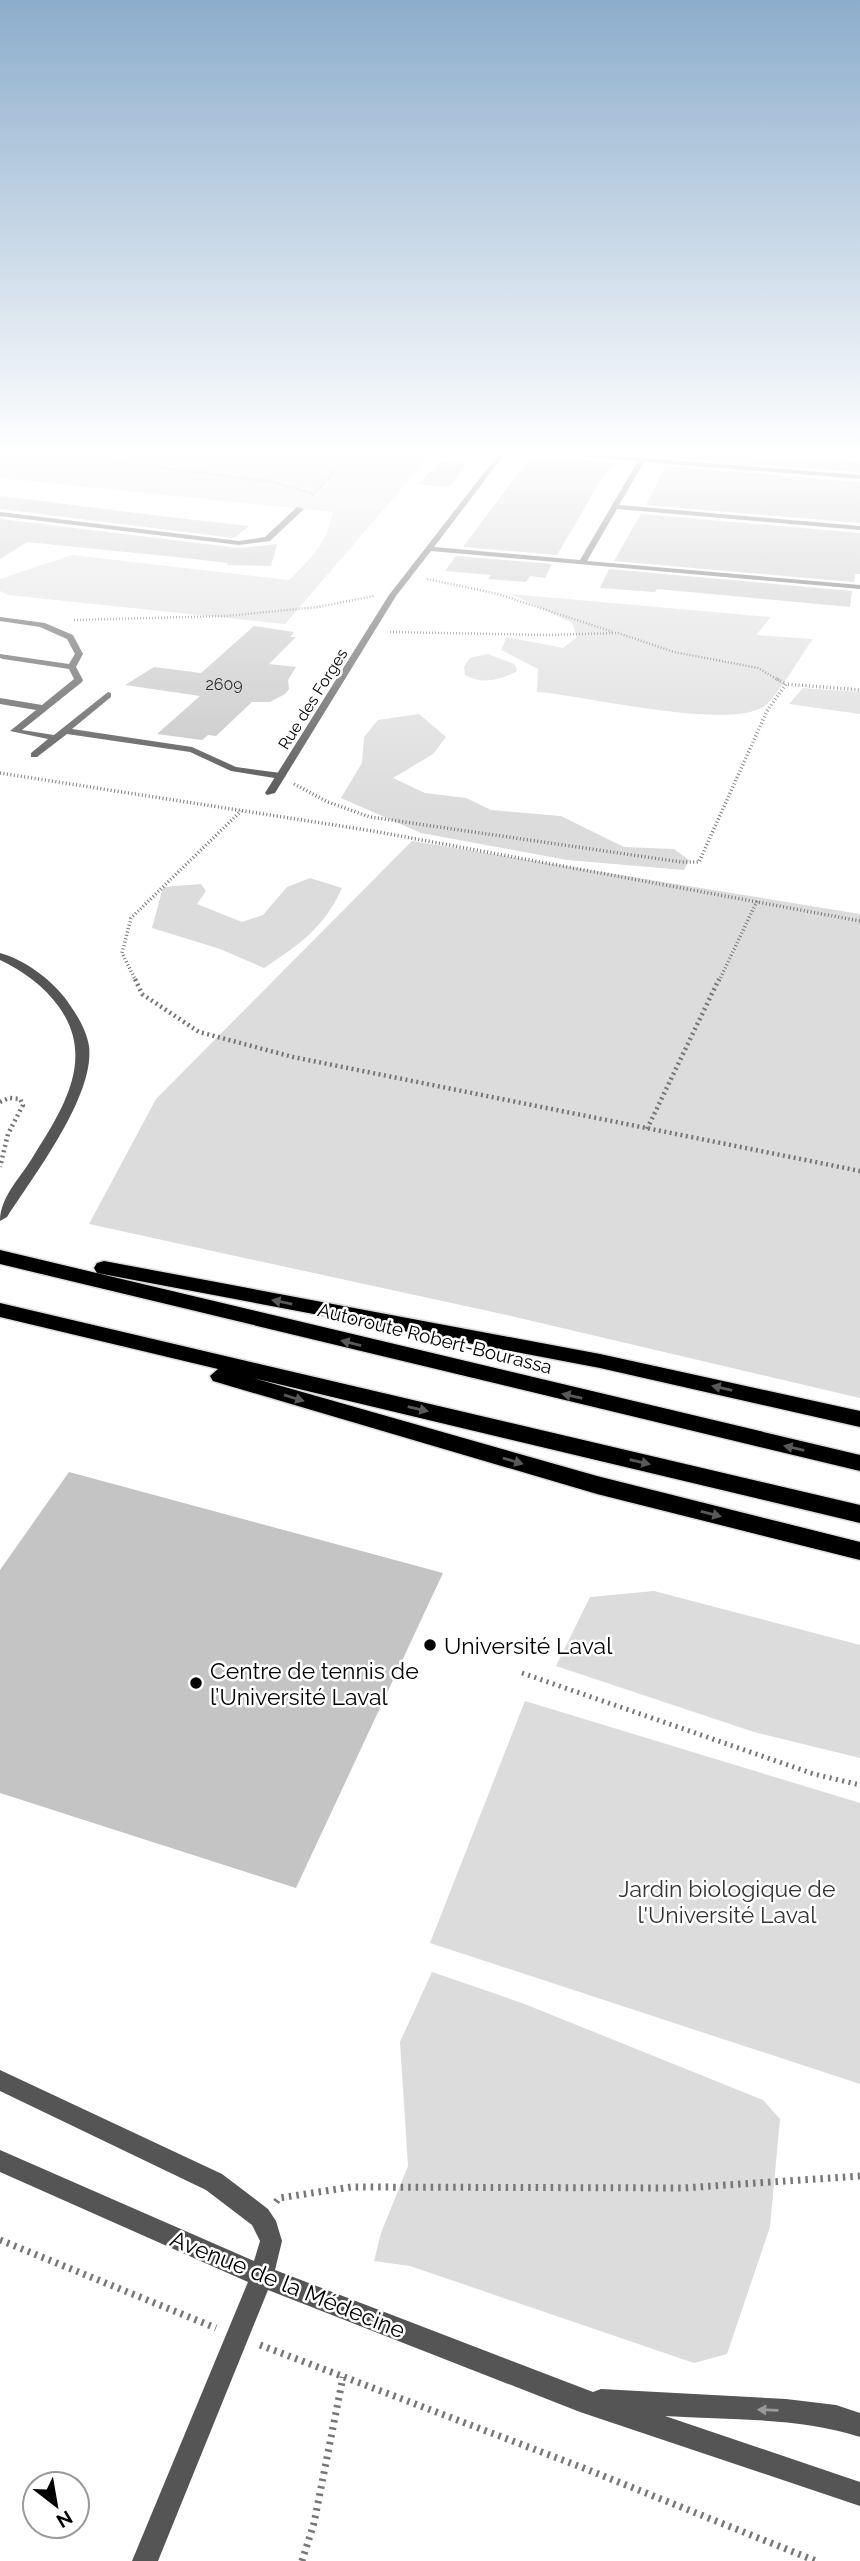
<svg xmlns="http://www.w3.org/2000/svg" width="860" height="2561" viewBox="0 0 860 2561" font-family="Raleway,sans-serif">
<rect width="100%" height="100%" fill="#fff"/>
<path fill="#dcdcdc" d="M0,451H434L285,624L8,595L0,591V579L72,555L289,580C310,560 328,541 333,512L0,478Z
M511,594L771,617L756,635L813,639C802,654 778,695 766,705C733,732 583,695 537,692L538,669L501,650L507,637L563,648L577,637L572,623Z
M488,654L514,664L517,669L516,672C498,680 484,685 465,675L464,667L470,658Z
M803,688L860,692V714L789,704Z
M419,714L446,737L433,754L393,778L425,793L466,798L491,810L561,816L624,847L674,849L689,860L684,870L567,860L421,833L341,798L362,763L364,737L378,720Z
M412,841L860,914V1398L511,1316L89,1224L156,1099Z
M310,878L342,888C324,928 299,945 264,968L220,949L152,928L163,887L201,884L206,891L197,904L242,922L263,915L287,887Z
M654,1591L860,1645V1758L754,1732L556,1666L590,1597Z
M525,1701L860,1803V2084L430,1943Z
M432,1972L522,2003L763,2100L780,2119L770,2227L727,2354L694,2363L410,2266L374,2261L381,2233L408,2166L400,2042Z"/>
<path fill="#c4c4c4" d="M675,451H746L745,454L860,462V472L671,458Z
M551,457L615,462L599,483L557,555L463,547L529,459L551,461Z
M440,461L468,463L449,487L419,484Z
M666,466L860,482V523L646,505Z
M0,496L177,518L249,526L234,538L0,509Z
M641,514L860,533V574H855L854,582L614,561Z
M0,519L239,548L277,544L271,566L227,565L228,563L176,557L27,542L0,559Z
M456,556L552,564L545,578L530,576L526,582L488,579L491,575L445,571Z
M609,569L852,591L850,607L657,589L655,592L600,588Z
M254,626L294,632L290,637H296L269,664L296,667L288,680L289,689L285,694L270,702H252L216,736L208,735L202,740L157,734L200,696L125,685L154,667L201,673Z
M69,1472L443,1573L296,1888L0,1793V1570Z"/>
<g fill="none" stroke-linecap="round" stroke-linejoin="round">
<defs>
<path id="motorway" d="M0,1250L860,1455V1471L0,1264Z
M104,1261L600,1354L860,1411V1427L600,1368L97,1273L94,1268L97,1263Z
M0,1303L860,1505V1523L253,1378L597,1476L860,1542V1560L597,1494L213,1381L210,1376L218,1369L0,1317Z"/>
</defs>
<use href="#motorway" stroke="#dbdbdb" stroke-width="3"/>
<path stroke="#777" stroke-width="2.5" stroke-dasharray="1 2" stroke-linecap="butt" d="M29,451L273,482L314,494
M312,496L353,451
M427,579L498,594L613,632
M74,620L226,616L318,607L374,596
M390,632L547,635L618,633L674,652L758,668L780,681"/>
<path stroke="#777" stroke-width="3.5" stroke-dasharray="1 2.5" stroke-linecap="butt" d="M777,679L786,684
M0,773L373,831L860,921
M294,784L328,802L370,817L681,862H699L767,711L786,684L860,690
M136,981L122,953L131,918L241,811
M719,981L757,901"/>
<path stroke="#777" stroke-width="4.5" stroke-dasharray="2 3.5" stroke-linecap="butt" d="M135,979L142,994L199,1032L293,1057L860,1171
M0,1102L9,1098L20,1099L23,1105L8,1134L0,1167
M647,1129L719,979"/>
<path stroke="#777" stroke-width="5" stroke-dasharray="2 4.5" stroke-linecap="butt" d="M522,1673L814,1774L860,1785"/>
<path stroke="#777" stroke-width="7" stroke-dasharray="2.5 5" stroke-linecap="butt" d="M276,2202L279,2198L351,2187L683,2188L860,2176
M0,2240L216,2328
M260,2345L581,2467L816,2561
M302,2561L314,2523L343,2377"/>
<path fill="#555" fill-rule="evenodd" d="M76,652L83,654L76,667L83,680L82,682L22,730L54,735L108,692L111,693V697L72,729L192,747L236,767L281,773L286,776L281,779L231,771L190,752L67,734L37,757H31V753L48,739L10,731L36,710L0,704V698L42,705L74,679L69,669L3,659L0,658V654L69,664Z
M0,2070L222,2174L268,2209L276,2221L282,2241L275,2270L593,2392L601,2389L786,2399L836,2405L860,2413V2437C799,2417 729,2420 665,2416L860,2482V2506L580,2412L268,2290L158,2561H132L248,2282L0,2172V2150L254,2261L260,2241L252,2225L206,2190L0,2091Z"/>
<path fill="#555" fill-rule="evenodd" d="M501,451H507L434,547L580,560L638,461L530,453L527,451H552L860,475V479L644,462L619,505L860,526V530L617,509L587,561L860,585V589L431,551L396,596L275,793L267,795L265,793L389,595Z
M297,507L304,509L270,541L239,545L0,516V512L239,541L265,537Z
M0,617L45,623L73,635L83,654L76,656L67,639L40,627L0,621Z
M0,953C25,960 49,978 65,998C75,1012 86,1028 89,1046C95,1096 34,1175 7,1217L0,1221C0,1198 19,1179 31,1160C61,1112 97,1060 59,1007C44,986 23,971 0,960Z"/>
<use href="#motorway" fill="#000" fill-rule="evenodd"/>
</g>
<defs><path id="oneway-solid" d="M-6-.8H1V-3.2L6.5 0L1 3.2V.8H-6Z" transform="scale(1.75)"/></defs>
<g fill="#595959">
<use href="#oneway-solid" transform="translate(282 1302) rotate(-169)"/>
<use href="#oneway-solid" transform="translate(351 1343) rotate(-166)"/>
<use href="#oneway-solid" transform="translate(722 1388) rotate(-167)"/>
<use href="#oneway-solid" transform="translate(572 1396) rotate(-167)"/>
<use href="#oneway-solid" transform="translate(294 1398) rotate(17)"/>
<use href="#oneway-solid" transform="translate(418 1409) rotate(13)"/>
<use href="#oneway-solid" transform="translate(794 1448) rotate(-167)"/>
<use href="#oneway-solid" transform="translate(513 1461) rotate(16)"/>
<use href="#oneway-solid" transform="translate(640 1462) rotate(13)"/>
<use href="#oneway-solid" transform="translate(711 1514) rotate(14)"/>
</g>
<use fill="#999" href="#oneway-solid" transform="translate(768 2410) rotate(-178)"/>
<linearGradient id="sky" x2="0" y2="1"><stop stop-color="#8cadcc"/><stop offset="0.56" stop-color="#fff"/><stop offset="1" stop-color="#fff" stop-opacity="0"/></linearGradient>
<rect width="860" height="809" fill="url(#sky)"/>
<g fill="#000" stroke="#fff" stroke-width="2.5">
<circle cx="430" cy="1645" r="7"/>
<circle cx="196" cy="1683" r="7"/>
</g>
<g text-anchor="middle" dominant-baseline="central" stroke-width="5" stroke-linejoin="round" paint-order="stroke">
<g font-size="16" fill="#313131">
<text x="224" y="684">2609</text>
</g>
<g font-size="16" fill="#000" stroke="#fff">
<text transform="translate(313 699) rotate(-58)">Rue des Forges</text>
</g>
<g font-size="19" fill="#000" stroke="#fff">
<text transform="translate(435 1338) rotate(14)">Autoroute Robert-Bourassa</text>
</g>
<g font-size="23" fill="#000" stroke="#fff" text-anchor="start">
<text x="444" y="1645">Université Laval</text>
<text x="210" y="1670">Centre de tennis de<tspan x="210" dy="26">l’Université Laval</tspan></text>
</g>
<g font-size="23" fill="#333" stroke="#fff">
<text x="727" y="1888">Jardin biologique de<tspan x="727" dy="26">l'Université Laval</tspan></text>
</g>
<g font-size="23" fill="#000" stroke="#fff">
<text transform="translate(288 2284) rotate(22)">Avenue de la Médecine</text>
</g>
</g>
<g transform="translate(56 2505) rotate(149)"><circle r="33" fill="#ffffff" stroke="#999999" stroke-width="2"/>
<path d="M0-5L12 26L0 18L-12 26Z" fill="#000000"/>
<text y="-10" font-size="19" font-weight="bold" text-anchor="middle" fill="#000000">N</text>
</g>
</svg>
